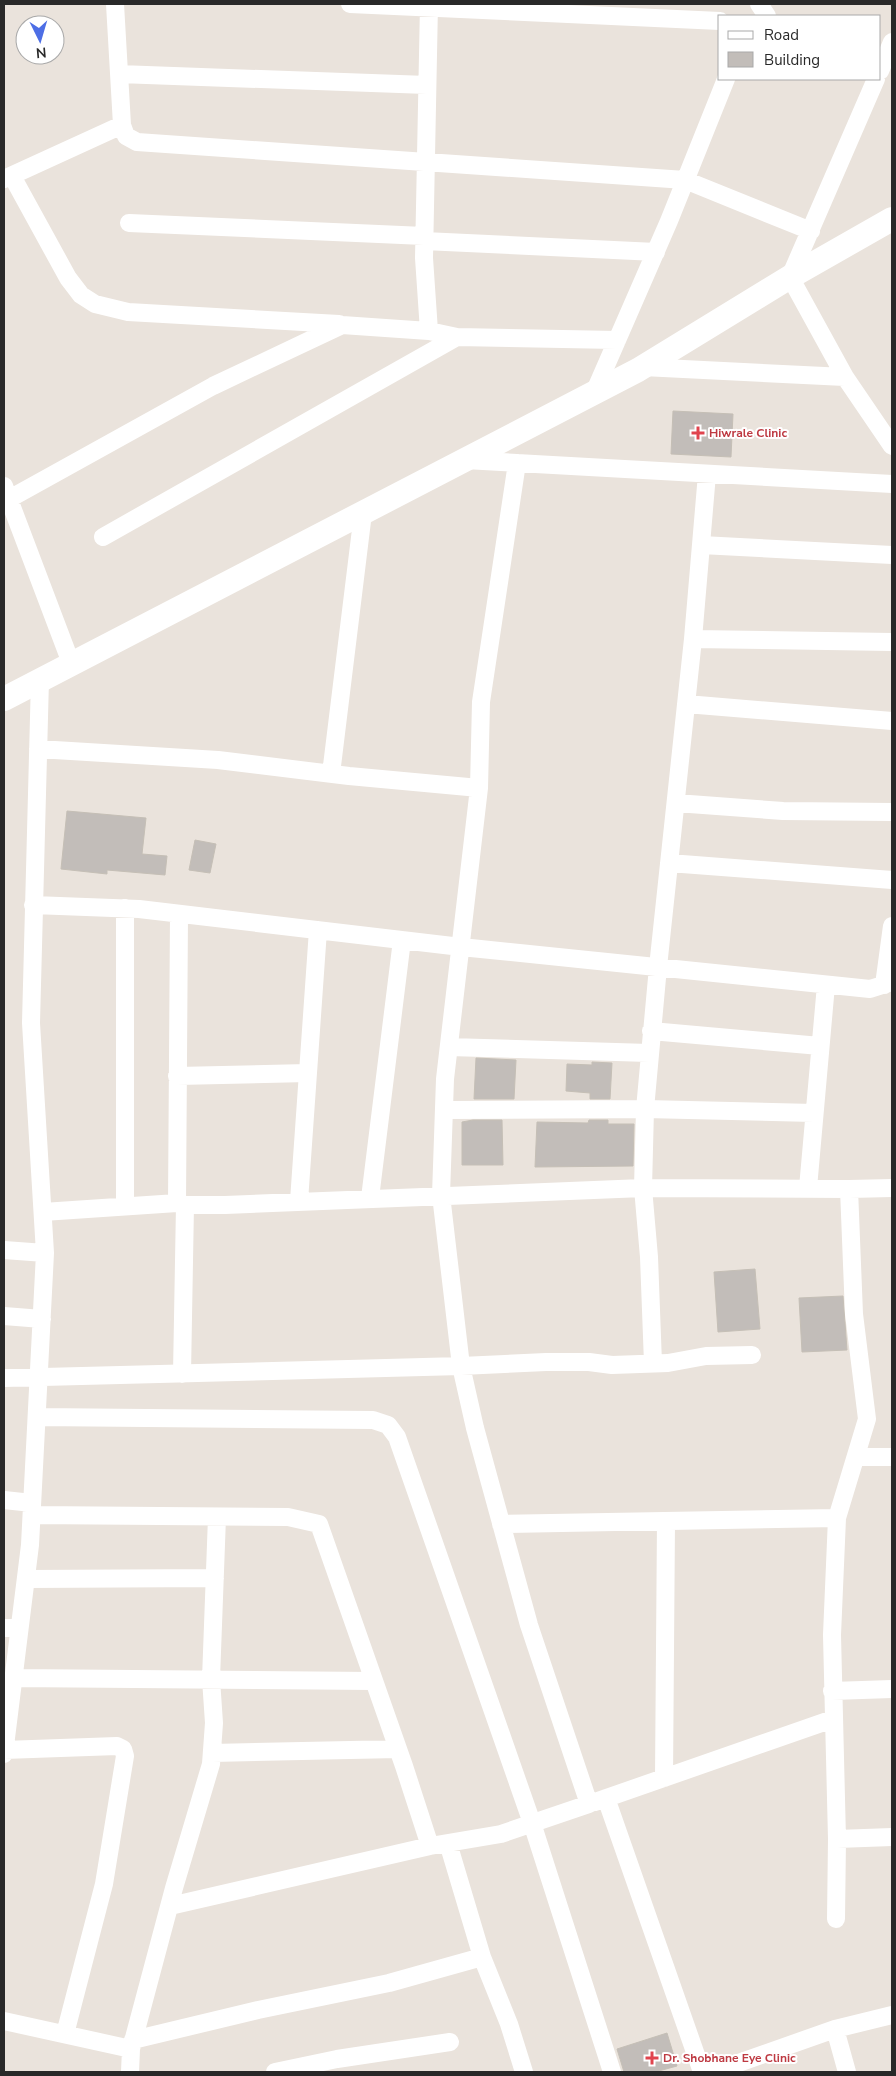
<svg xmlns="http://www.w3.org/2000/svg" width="896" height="2076" viewBox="0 0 896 2076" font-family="'Nunito Sans',sans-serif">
<rect width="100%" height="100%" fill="#eae3dc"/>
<path fill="#c2bdb9" stroke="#c5bfb6" d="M673,411L733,414L731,457L671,454Z
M67,811L146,818L142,854L167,856L165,875L107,870V874L61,869Z
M195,840L216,844L210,873L189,870Z
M476,1058L516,1060L514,1099H474Z
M592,1062L612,1063L610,1099H590V1093L566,1091L567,1064L592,1065Z
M473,1120H502L503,1165H462V1122Z
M589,1120H608V1124H634L633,1166L535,1167L537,1122L588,1123Z
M755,1269L760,1329L718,1332L714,1272Z
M843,1296L847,1350L802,1352L799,1298Z
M667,2033L677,2066L655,2072H624L617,2049Z"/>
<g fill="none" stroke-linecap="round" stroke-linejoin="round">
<path stroke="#fff" stroke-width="18" d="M115,4L122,125L126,136L137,142L685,180L811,231
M350,4L720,21
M429,4L424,258L429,331L457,337L617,340
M759,4L767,16
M880,71L892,42
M119,74L427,85
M876,79L790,277L845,377L892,446
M12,176L68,278L81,295L95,304L128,312L339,324
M4,179L122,125
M129,223L424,236
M424,241L656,252
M643,367L845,377
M594,393L669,221L726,79
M465,460L892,484
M707,474L693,639L892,642
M4,486L71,663
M4,499H9L213,386L342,325L429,331
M103,537L457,337
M701,545L892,555
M686,704L892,721
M38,749L218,760L349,776L479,788
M331,774L363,513
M676,803L783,811L892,812
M669,863L892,880
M33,905L139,909L461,947L870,989L892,982
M884,985L892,926
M651,1031L820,1046
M449,1047L649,1053
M177,1076L308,1073
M444,1110L645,1109L814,1113
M808,1188L826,985
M370,1198L402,940
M299,1201L318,930
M177,1203L179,914
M125,1206V908
M43,1212L177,1203L185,1205H225L643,1188L849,1189L892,1188
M4,1250L45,1253
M4,1316L42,1319
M653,1363L649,1257L643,1188L645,1109L658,967L693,639
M182,1374L185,1205
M4,1378L461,1366L546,1362H589L612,1365L668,1363L706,1356L752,1355
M37,1417L373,1420L388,1425L397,1437L532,1823L612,2072
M856,1457H892
M4,1500L32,1503
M32,1515L288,1517L319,1524L404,1766L430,1846
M501,1524L837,1518
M27,1579L215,1578
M4,1628H19
M13,1678L373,1681
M832,1691L892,1689
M4,1750L117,1746L123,1749L125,1756L104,1884L65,2034
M212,1753L398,1749
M4,1754L30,1545L45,1253L31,1023L40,679
M664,1778L666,1521
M606,1798L702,2072
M595,1802L833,1719
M837,1839L892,1837
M448,1843L482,1957
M170,1906L430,1846L501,1834L589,1804L529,1625L475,1428L461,1366L441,1195L445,1079L479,788L481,702L517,463
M836,1919L837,1839L832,1635L837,1518L867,1419L854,1314L849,1189
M4,2021L131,2049
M835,2029L847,2072
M133,2040L258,2010L389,1983L482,1957L509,2024L524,2072
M130,2072L131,2049L174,1888L211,1764L214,1723L211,1679L217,1517
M275,2072L337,2059L450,2042
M713,2072L835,2029L892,2015"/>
<path stroke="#fff" stroke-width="24" d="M4,699L638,370L790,277L892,219"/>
</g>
<g fill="#e0444e" stroke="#fff" stroke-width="2">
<path d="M695.5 425.5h5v5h5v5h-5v5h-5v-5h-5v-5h5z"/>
<path d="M649.5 2050.5h5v5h5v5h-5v5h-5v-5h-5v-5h5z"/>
</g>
<g text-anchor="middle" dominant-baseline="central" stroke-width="4" stroke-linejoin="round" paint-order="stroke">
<g font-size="12" font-weight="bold" fill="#be3a42" stroke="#fff" text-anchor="start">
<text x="709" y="433">Hiwrale Clinic</text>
<text x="663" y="2058">Dr. Shobhane Eye Clinic</text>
</g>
</g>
<rect width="896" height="2076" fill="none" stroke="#292929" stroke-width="10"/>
<rect x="718" y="15" width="162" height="65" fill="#ffffff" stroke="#a9a9a9"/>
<rect x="728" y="31" width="25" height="8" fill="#ffffff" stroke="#a9a9a9"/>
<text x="764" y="40" font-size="15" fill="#292929">Road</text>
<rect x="728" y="52" width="25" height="15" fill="#c2bdb9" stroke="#a9a9a9"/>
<text x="764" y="65" font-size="15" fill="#292929">Building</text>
<g transform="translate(40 40) rotate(175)"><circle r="24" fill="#ffffff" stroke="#a9a9a9"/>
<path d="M0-4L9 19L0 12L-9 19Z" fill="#4d6ee5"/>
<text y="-8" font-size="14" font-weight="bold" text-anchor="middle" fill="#292929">N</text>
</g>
</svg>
